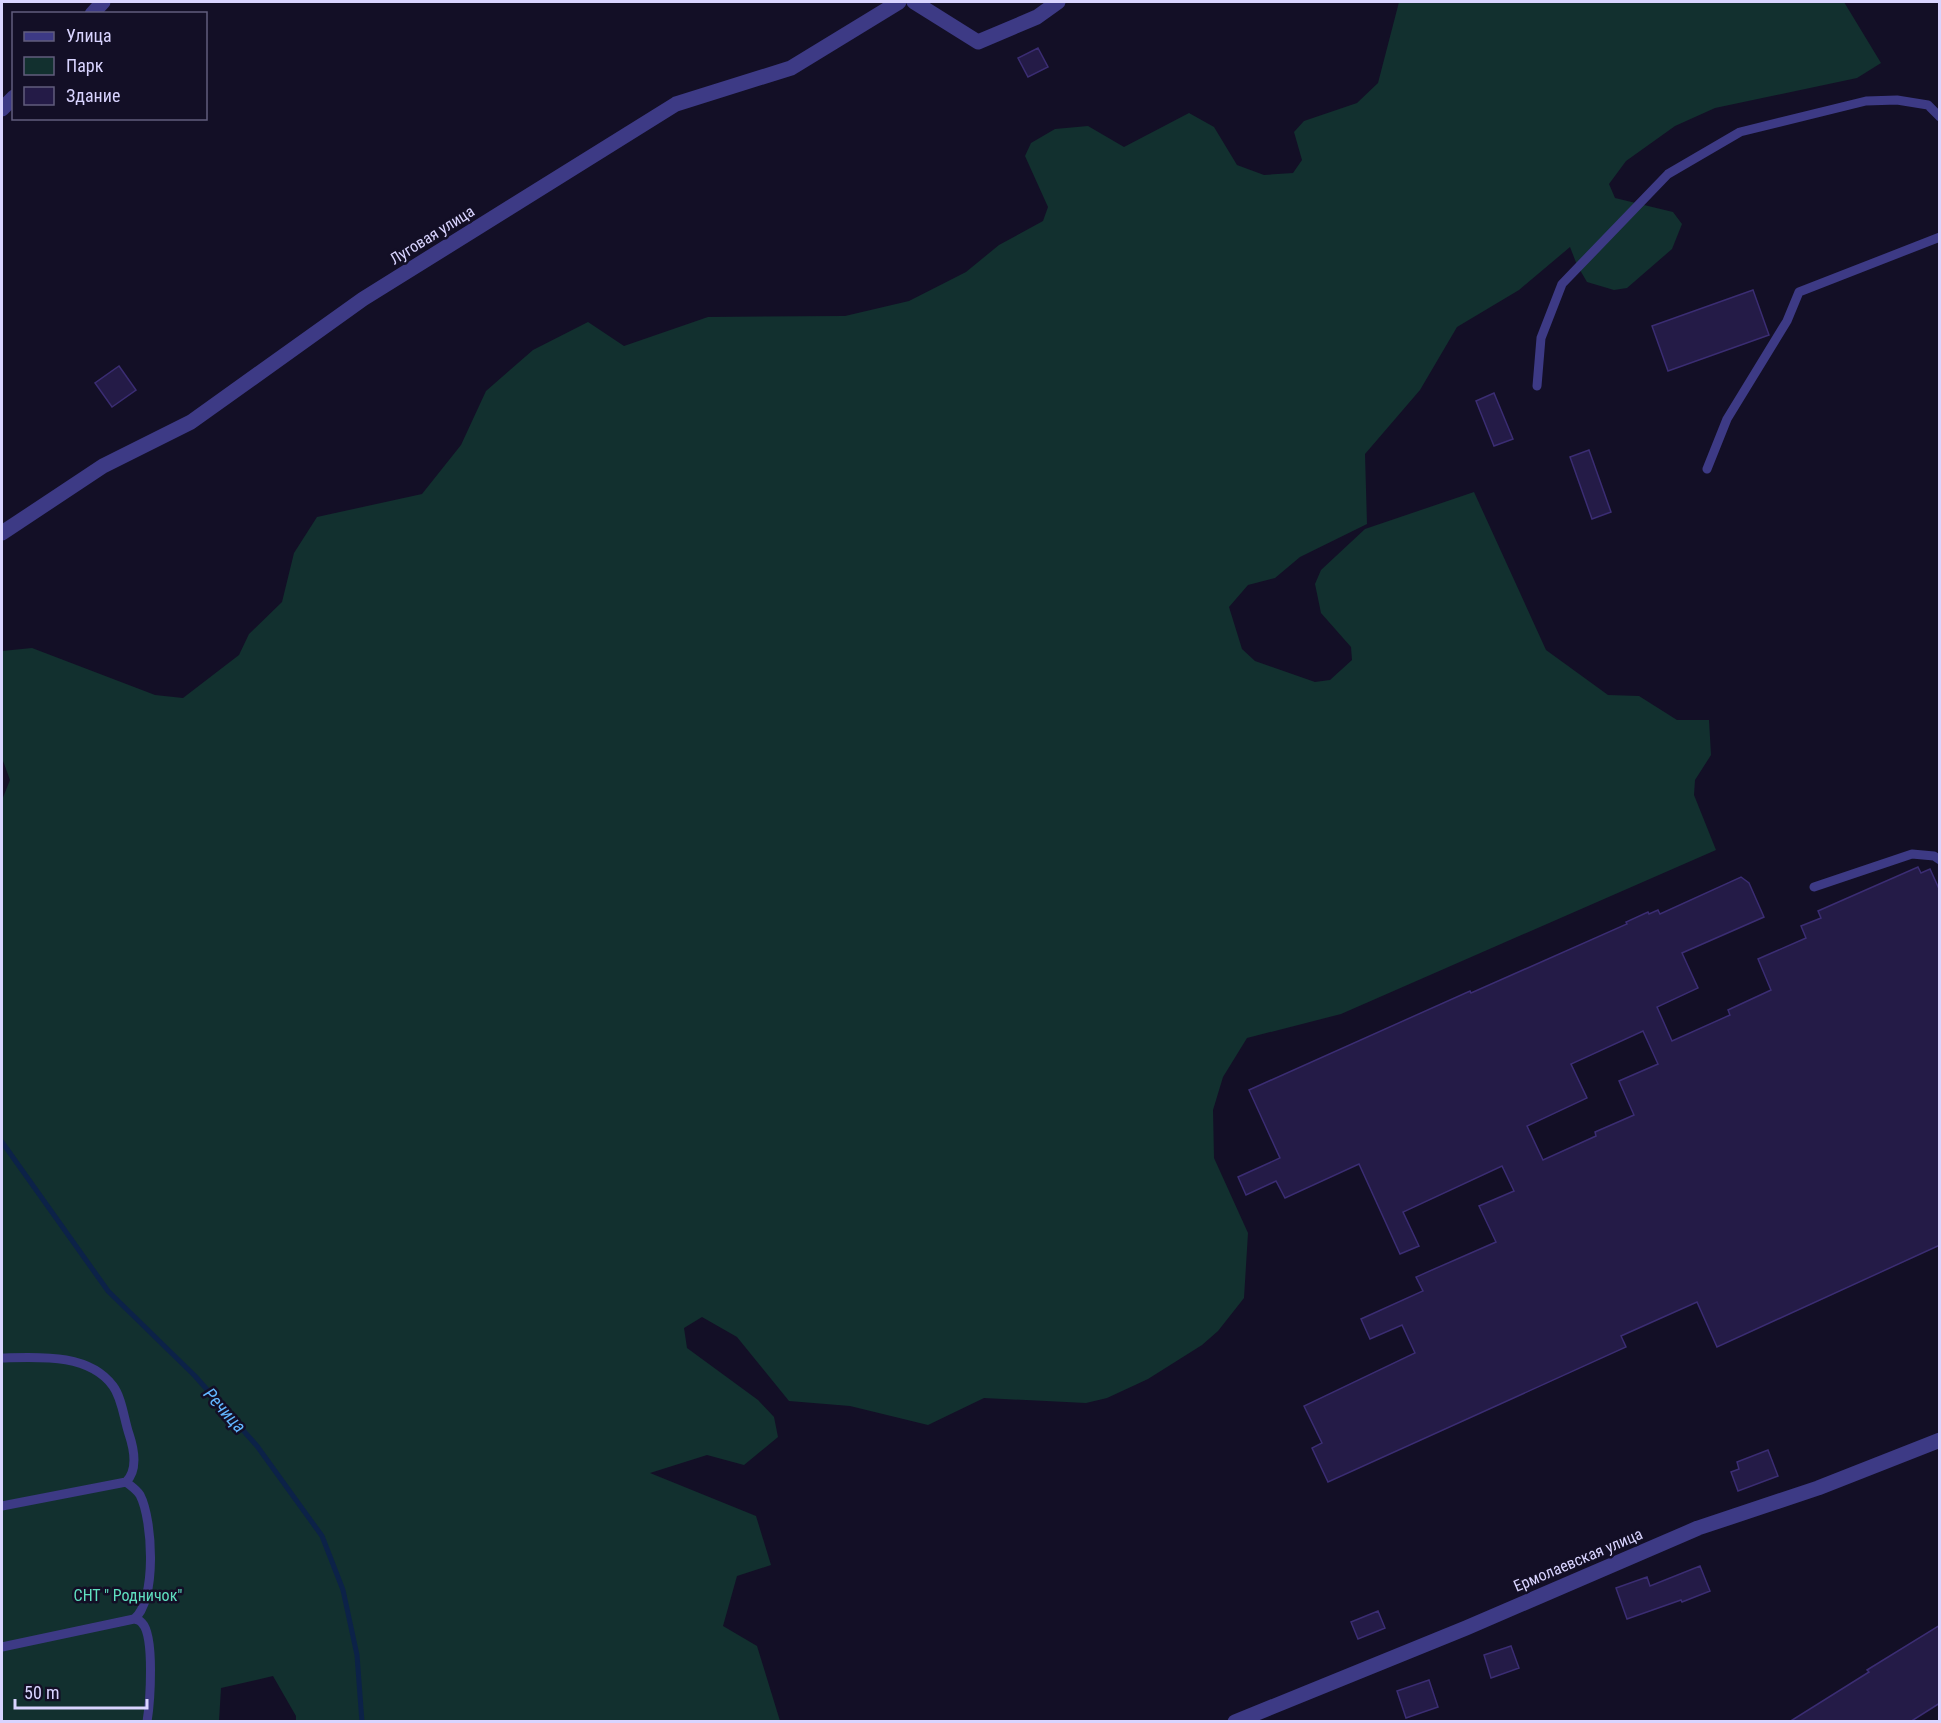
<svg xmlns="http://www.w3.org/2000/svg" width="1941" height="1723" viewBox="0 0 1941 1723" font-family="'Roboto Condensed',sans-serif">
<rect width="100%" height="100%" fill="#130f26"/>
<path fill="#12302f" d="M1399,2H1844L1881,63L1857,78L1715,108L1675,126L1626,161L1609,184L1615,198L1673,212L1682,224L1672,249L1627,288L1614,290L1587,282L1577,265L1570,247L1519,290L1457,327L1420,390L1365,454L1367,524L1300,557L1275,578L1248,585L1229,607L1242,649L1255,661L1315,682L1330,680L1352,660L1351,647L1321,613L1315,584L1321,570L1365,529L1474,492L1546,650L1608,695L1639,696L1677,720H1709L1711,755L1695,780L1694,795L1716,850L1341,1014L1247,1038L1223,1077L1213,1110L1214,1158L1248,1233L1244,1298L1218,1331L1202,1345L1148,1379L1107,1398L1086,1403L984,1398L928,1425L850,1406L789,1401L737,1337L702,1317L684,1328L687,1348L758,1400L774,1417L778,1437L744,1465L707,1455L650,1473L756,1516L771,1565L737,1576L723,1626L757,1646L780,1721H296V1716L273,1676L221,1688L219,1721H2V800L10,780L2,758V651L32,648L155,695L183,698L239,655L249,634L282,602L294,553L317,517L422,494L461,445L486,391L533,350L588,322L624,346L708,317L845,316L909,301L966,272L999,245L1043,221L1048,207L1025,156L1031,143L1055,129L1088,126L1124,147L1189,113L1214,127L1237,165L1264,175L1293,173L1302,160L1294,132L1304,121L1357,103L1378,83Z"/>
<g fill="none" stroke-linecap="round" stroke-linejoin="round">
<path stroke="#0c2248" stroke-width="5" d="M2,1142L108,1291L195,1376L257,1446L322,1536L343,1590L357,1655L362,1722"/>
</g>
<path fill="#241b47" stroke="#3b2d73" stroke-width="1.5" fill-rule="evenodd" d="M1038,48L1048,67L1028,77L1018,58Z
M1753,290L1769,335L1668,371L1652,326Z
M119,366L136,390L112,407L95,383Z
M1494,393L1513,439L1494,446L1476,401Z
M1589,450L1611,512L1592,519L1570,457Z
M1918,867L1921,873L1930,869L1940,891V1245L1717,1347L1697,1302L1621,1336L1626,1347L1328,1482L1312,1448L1322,1443L1304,1406L1415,1353L1402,1325L1370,1339L1361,1319L1423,1291L1416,1277L1496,1242L1479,1206L1514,1191L1502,1166L1403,1212L1419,1246L1400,1254L1359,1164L1285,1198L1276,1181L1246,1195L1238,1177L1280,1158L1249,1090L1470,991L1471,993L1627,924L1626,922L1648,912L1649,914L1658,910L1660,914L1741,877L1749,883L1764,917L1682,953L1698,988L1657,1007L1672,1041L1730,1015L1728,1010L1771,990L1758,959L1806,938L1801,926L1821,918L1818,911ZM1643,1031L1658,1064L1619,1081L1634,1115L1595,1132L1596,1136L1543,1160L1527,1126L1587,1098L1571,1064Z
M1768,1450L1778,1476L1738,1491L1731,1472L1739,1469L1737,1462Z
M1700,1566L1710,1591L1682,1602L1681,1600L1627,1619L1616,1588L1647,1577L1650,1586Z
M1378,1611L1385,1628L1358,1639L1351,1622Z
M1940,1625V1703L1910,1722H1789L1869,1672L1867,1670Z
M1511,1646L1519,1668L1491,1678L1484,1655Z
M1429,1680L1438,1707L1406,1718L1397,1691Z"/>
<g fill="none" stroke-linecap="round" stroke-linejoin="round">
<path stroke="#3d3a85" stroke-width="9" d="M1537,386L1541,338L1562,284L1668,174L1740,132L1866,101L1897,100L1928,105L1940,117
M1707,469L1727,419L1787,321L1799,292L1940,237
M1814,887L1912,854L1934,856L1940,860
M2,1358C38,1357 89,1353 113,1386C122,1398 124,1419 129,1434C134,1449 138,1470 126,1482L2,1506
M134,1619C138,1620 140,1620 142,1623C155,1636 150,1703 147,1722
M2,1647L134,1619C157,1601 153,1520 140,1495C137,1490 131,1486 126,1482"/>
<path stroke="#3d3a85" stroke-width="15" d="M914,2L978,42L1037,17L1058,2
M92,14L103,2
M2,109L14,97
M2,533L103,466L191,422L363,299L676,104L791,68L899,2
M1235,1722L1466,1628L1698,1528L1818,1488L1940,1440"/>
</g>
<g text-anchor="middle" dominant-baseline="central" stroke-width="5" stroke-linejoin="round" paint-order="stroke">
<g font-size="16" fill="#d9d4ff" stroke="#130f26">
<text transform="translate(432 235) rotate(-32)">Луговая улица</text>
<text transform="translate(1578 1560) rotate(-23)">Ермолаевская улица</text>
</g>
<g font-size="16" fill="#5fe0c0" stroke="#130f26">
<text x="128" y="1595">СНТ " Родничок"</text>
</g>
<g font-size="18" font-style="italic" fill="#62b6ff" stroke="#130f26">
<text transform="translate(225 1410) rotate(48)">Речица</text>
</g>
</g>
<rect width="1941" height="1723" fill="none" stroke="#d9d4ff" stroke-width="6"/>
<rect x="12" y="12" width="195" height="108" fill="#130f26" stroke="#625e7d" stroke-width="1.5"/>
<rect x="24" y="32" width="30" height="9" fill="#3d3a85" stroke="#625e7d" stroke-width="1.5"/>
<text x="66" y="42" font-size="18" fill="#d9d4ff">Улица</text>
<rect x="24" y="57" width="30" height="18" fill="#12302f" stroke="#625e7d" stroke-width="1.5"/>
<text x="66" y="72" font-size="18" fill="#d9d4ff">Парк</text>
<rect x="24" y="87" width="30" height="18" fill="#241b47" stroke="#625e7d" stroke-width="1.5"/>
<text x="66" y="102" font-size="18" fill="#d9d4ff">Здание</text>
<path d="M15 1699v9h132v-9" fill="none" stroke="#d9d4ff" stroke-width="3"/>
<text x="24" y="1699" font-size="18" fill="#d9d4ff" stroke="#130f26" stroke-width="4.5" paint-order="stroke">50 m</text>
</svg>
